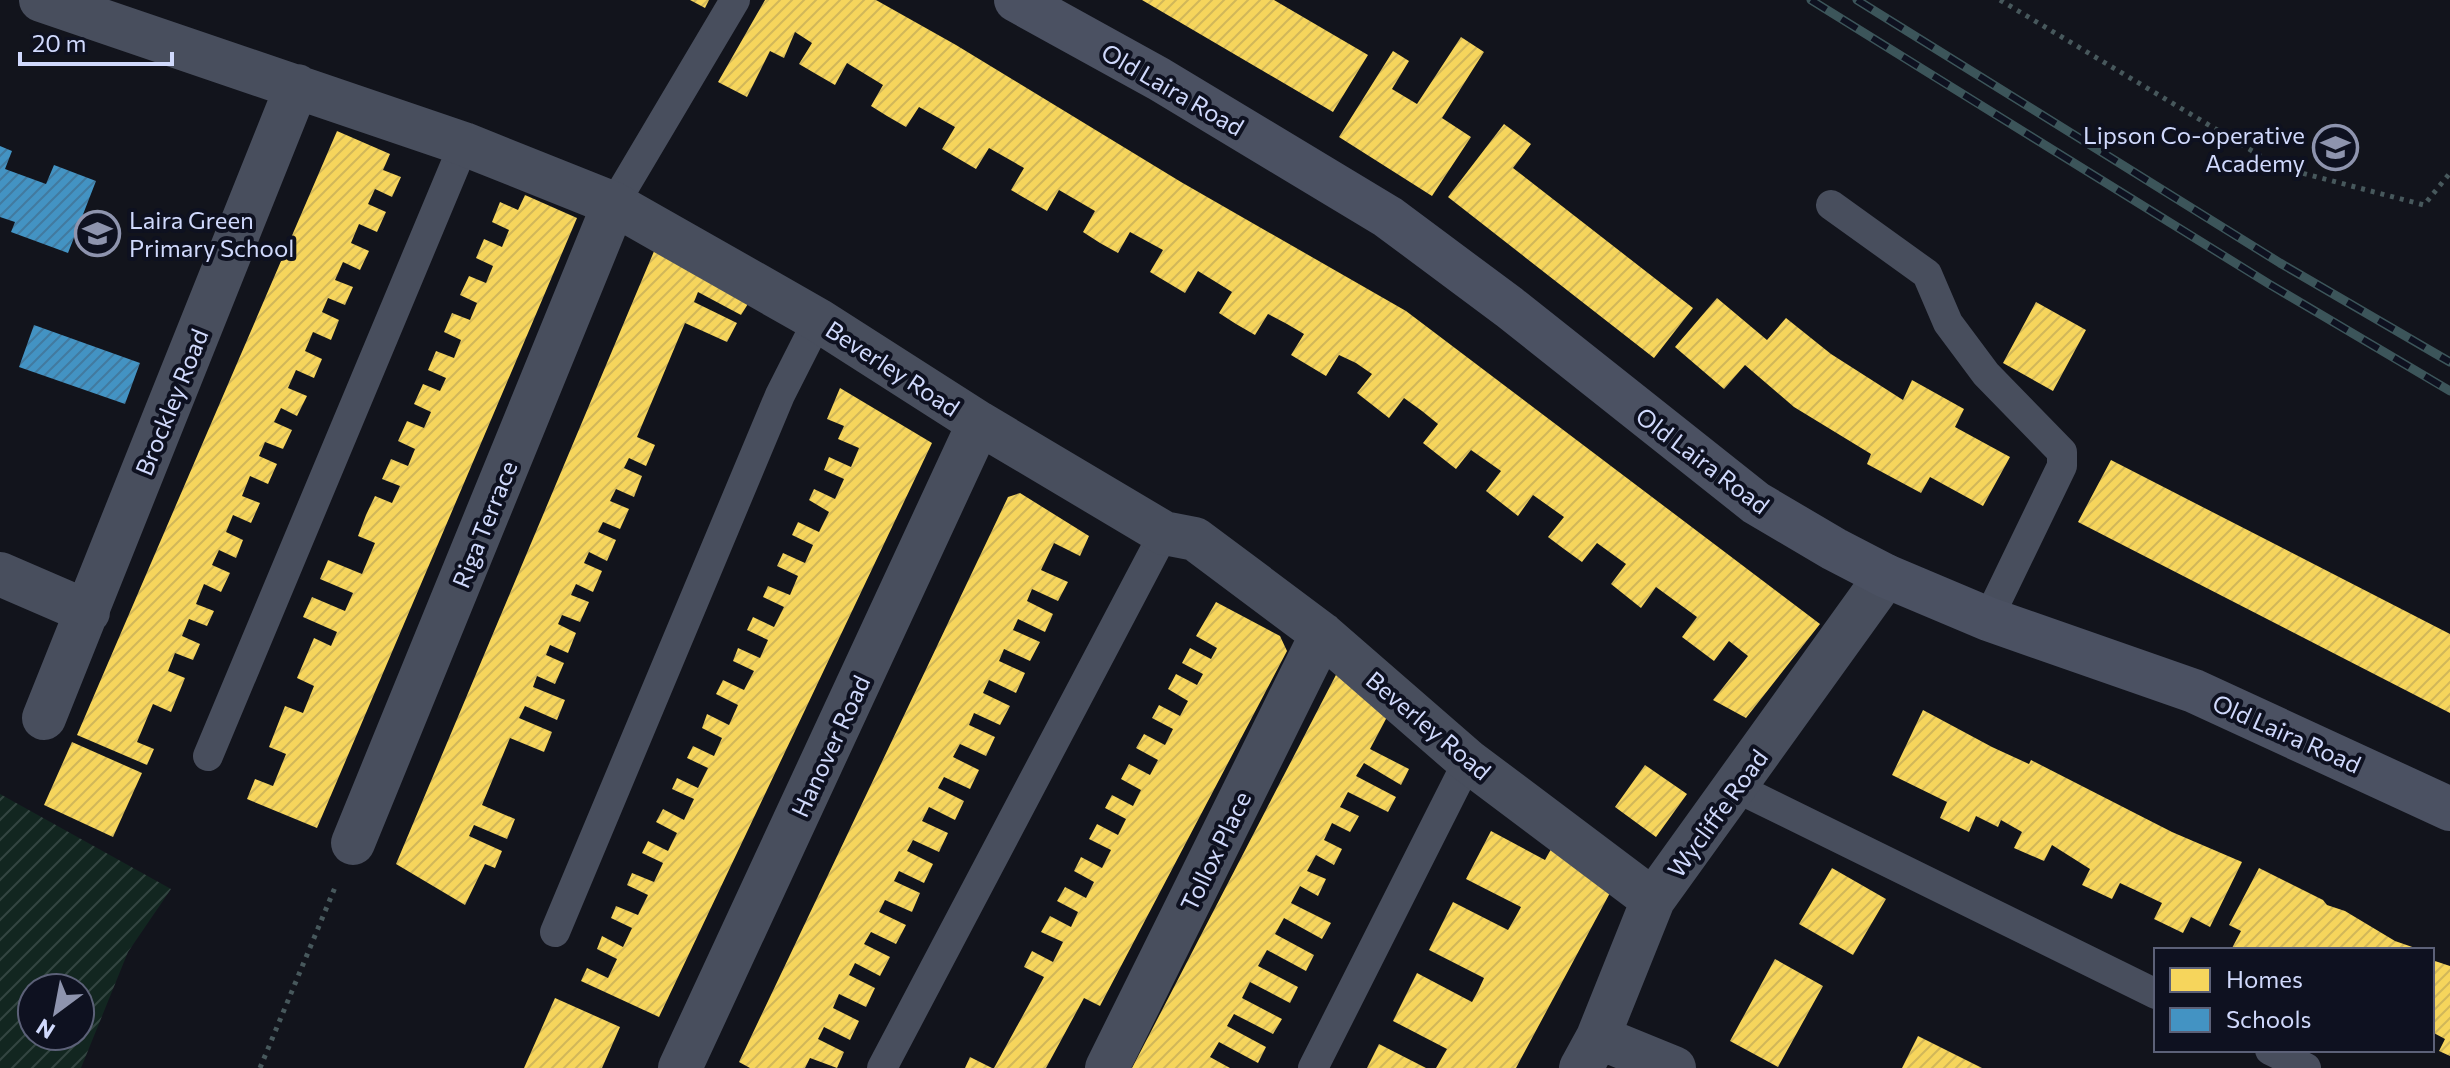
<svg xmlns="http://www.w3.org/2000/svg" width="2450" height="1068" viewBox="0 0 2450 1068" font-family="Commissioner,sans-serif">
<defs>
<pattern id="garden-furrows" width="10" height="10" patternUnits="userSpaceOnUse" patternTransform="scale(2)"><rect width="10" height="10" fill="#122620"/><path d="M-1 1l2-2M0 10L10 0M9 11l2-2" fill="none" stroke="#334541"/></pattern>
<pattern id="homes-hatch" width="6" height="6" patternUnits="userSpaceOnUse" patternTransform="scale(2)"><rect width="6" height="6" fill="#f6d55c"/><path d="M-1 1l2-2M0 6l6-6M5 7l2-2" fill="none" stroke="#d1b759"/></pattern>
<pattern id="schools-hatch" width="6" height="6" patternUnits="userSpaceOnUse" patternTransform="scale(2)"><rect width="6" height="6" fill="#4393c3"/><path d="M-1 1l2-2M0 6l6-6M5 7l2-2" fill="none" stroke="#427a9f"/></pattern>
</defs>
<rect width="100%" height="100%" fill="#12141c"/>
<path fill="url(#garden-furrows)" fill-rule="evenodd" d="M0,794L171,889L128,952L81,1068H0ZM32,988H80V1036H32Z"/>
<path fill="url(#homes-hatch)" d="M690,0H709L705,8Z
M765,0H876L956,45L1181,182L1406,311L1820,624L1746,718L1713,700L1748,656L1729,641L1714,661L1682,637L1697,617L1656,587L1641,608L1611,584L1626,564L1597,543L1582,562L1564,549L1548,537L1564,517L1533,495L1518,516L1486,491L1501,471L1471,450L1456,469L1423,443L1438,424L1422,411L1404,398L1389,418L1357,393L1372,374L1356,363L1339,355L1326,376L1291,355L1304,334L1287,324L1268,314L1255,335L1236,324L1219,313L1232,292L1198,271L1185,293L1150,272L1163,250L1130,232L1118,253L1100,243L1083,232L1095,211L1059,190L1047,211L1028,200L1011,190L1024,168L989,148L976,169L942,149L955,127L919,107L906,127L887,116L871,106L883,85L847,63L835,85L816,74L799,64L812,43L795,32L784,58L770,51L747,97L718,82Z
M1142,0H1274L1368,55L1333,112Z
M1461,37L1484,52L1442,118L1471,137L1432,196L1339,137L1393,51L1409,61L1392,89L1417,104Z
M1504,124L1531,144L1513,168L1693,308L1654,358L1448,197Z
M337,131L390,154L383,170L401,177L392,197L375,189L368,204L386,212L377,232L359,224L351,243L369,251L360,270L343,262L335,280L353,287L345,305L328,298L322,312L339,320L331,340L313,332L305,351L322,359L314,378L296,370L288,388L307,396L297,416L281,408L274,422L292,430L283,449L265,442L259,456L277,464L268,484L250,476L242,496L260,503L251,523L233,515L226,532L243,540L236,558L219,550L212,565L230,573L221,592L204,584L196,604L214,611L207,626L189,619L182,636L200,644L193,660L175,653L168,671L185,678L171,712L153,704L137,742L154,749L147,765L77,735Z
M525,195L577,218L317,828L247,799L255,779L273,786L286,754L269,747L285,706L303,713L314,686L297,678L314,638L331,646L337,632L303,617L312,597L345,611L353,593L320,579L328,560L362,574L375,543L358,536L366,515L375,496L392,503L400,486L382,479L391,459L408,466L415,449L398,441L407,421L424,428L431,412L414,404L423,384L440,391L446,378L428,370L436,351L454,358L461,340L444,332L452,313L470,320L477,303L460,295L469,276L486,283L493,266L476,258L484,239L502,247L509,230L492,222L500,202L518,210Z
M660,237L751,299L741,315L698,292L694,302L737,323L727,342L685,323L637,437L655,445L646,466L629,458L624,468L642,476L634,497L616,489L610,501L629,509L620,529L603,522L598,532L616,540L607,561L589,552L584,563L602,571L593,592L576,584L571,595L589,602L580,622L562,615L558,624L576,633L568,653L550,645L546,655L564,663L555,684L537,676L533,687L565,700L557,720L525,706L519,718L552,732L544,752L510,738L482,805L515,819L507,839L474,825L469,836L502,851L495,868L485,864L465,905L396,864Z
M1717,298L1767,340L1786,318L1831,354L1903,400L1912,380L1964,409L1955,427L2010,457L1983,506L1930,477L1921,493L1867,464L1871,454L1794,407L1745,365L1724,389L1675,347Z
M2036,302L2086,330L2053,391L2003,363Z
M840,388L932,443L659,1017L581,981L587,968L608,978L617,959L597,949L602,936L623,947L632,928L611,918L616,906L638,915L648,895L627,885L632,873L654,882L663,863L642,853L648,841L668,851L677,833L656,822L663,809L684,820L694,799L672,789L677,778L698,788L708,768L687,758L693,746L714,756L722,738L702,728L707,714L729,725L738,705L716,694L723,680L744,690L754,671L733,661L738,648L760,658L768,640L747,630L753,617L774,627L784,607L763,597L768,586L790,595L798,576L777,566L783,553L805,563L813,545L792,535L798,522L819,532L829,512L809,500L814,489L835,499L844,479L824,470L829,457L851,467L859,448L838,439L844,426L827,419Z
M2111,460L2450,634V713L2078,522Z
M1020,493L1089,536L1080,556L1054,543L1041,570L1068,582L1058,601L1032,589L1027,601L1053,614L1045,632L1018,619L1013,630L1040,642L1030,661L1004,649L999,661L1025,673L1016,693L989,680L983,693L1010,706L1000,725L974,713L969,725L995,737L986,756L960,744L953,757L979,770L970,789L944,777L938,788L964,801L955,820L929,807L922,821L948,833L939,852L913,840L907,851L933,864L924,883L899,871L894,881L920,893L912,912L885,900L879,912L906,925L896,944L871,932L864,944L890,957L880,976L855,963L849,975L875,988L866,1007L839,994L833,1008L859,1021L850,1040L824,1027L818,1039L844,1052L837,1068L810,1058L805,1068H750L739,1062L1008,497Z
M1216,602L1280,636L1287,651L1100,1006L1084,998L1046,1068H994L1044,977L1024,967L1032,951L1053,962L1063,942L1041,932L1050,916L1071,927L1078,912L1057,901L1065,887L1086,898L1094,882L1074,871L1081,857L1102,868L1111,850L1089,839L1097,824L1118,835L1126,819L1105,808L1112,795L1133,806L1141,790L1121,779L1129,764L1150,775L1158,760L1136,748L1144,734L1165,745L1173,729L1152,718L1159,705L1180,716L1188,701L1168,689L1176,674L1197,685L1203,674L1182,663L1190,648L1211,659L1217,648L1196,636Z
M1338,671L1387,717L1370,749L1409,769L1401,785L1364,763L1356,776L1396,797L1388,812L1348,792L1340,807L1359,816L1350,832L1332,823L1324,840L1342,849L1334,865L1316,855L1307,871L1326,879L1318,896L1300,886L1291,903L1331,923L1322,939L1284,918L1275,934L1314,955L1306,971L1267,950L1258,966L1298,987L1290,1003L1250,982L1242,998L1282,1019L1273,1034L1234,1014L1227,1026L1266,1047L1258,1063L1219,1042L1210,1057L1230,1068H1132Z
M1923,710L1992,747L2029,764L2031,760L2172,832L2242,862L2210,927L2191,917L2183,933L2154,919L2162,903L2120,883L2112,899L2082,885L2090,869L2052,845L2044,861L2014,848L2022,832L2001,820L1998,827L1976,816L1969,832L1940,818L1947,802L1892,775Z
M72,742L142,773L113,837L44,805Z
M1645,765L1687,794L1656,837L1615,807Z
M1491,831L1545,860L1555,842L1611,891L1516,1068H1436L1447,1049L1393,1021L1417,973L1472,1002L1478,991L1484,978L1429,950L1453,902L1508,930L1515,918L1521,907L1466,879Z
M1832,868L1886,899L1853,955L1799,924Z
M2259,868L2323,900L2327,905L2345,911L2395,941L2421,950H2231L2241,931L2229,925Z
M1775,959L1823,986L1778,1067L1730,1041Z
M2432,960L2450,966V1056L2439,1051L2445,1039L2432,1032Z
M555,998L620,1027L602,1068H524Z
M1918,1036L1982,1068H1902Z
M1379,1044L1426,1068H1367Z
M970,1057L992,1068H965Z"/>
<path fill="url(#schools-hatch)" d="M0,146L12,151L5,169L46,184L54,165L96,181L68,253L11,232L15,222L0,217Z
M34,325L140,363L125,404L19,367Z"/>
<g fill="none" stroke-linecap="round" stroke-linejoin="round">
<path stroke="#47585c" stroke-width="5" stroke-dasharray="4 6" stroke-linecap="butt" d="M2000,0L2279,167L2424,205L2450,173
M260,1068L336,885"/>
<path stroke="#484e5d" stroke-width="30" d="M614,204L735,0
M1831,205L1927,274L1948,323L1986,374L2062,452V466L1988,619
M208,756L464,144
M1737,788L2156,994
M555,932L780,395L818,320
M2270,1050L2306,1068
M882,1068L1164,533
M1313,1068L1468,761"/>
<path stroke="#484e5d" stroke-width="44" d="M41,0L464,144L614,204L818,320L979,423L1164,533L1195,539L1322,634L1468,761L1653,900
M0,574L88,612
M44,718L297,86
M353,843L614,204
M1598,1037L1674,1068
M680,1068L979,423
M1107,1068L1322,634
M1581,1068L1598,1037L1653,900L1886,576"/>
<path stroke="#4b5162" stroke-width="44" d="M1016,0L1159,79L1388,217L1509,307L1756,503L1834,549L1886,576L1988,619L2194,691L2450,809"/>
<defs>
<path id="rail" d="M1811,0L2269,284L2450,391
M1857,0L2280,263L2450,362"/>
</defs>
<use href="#rail" stroke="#3c555a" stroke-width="9"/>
<use href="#rail" stroke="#0e1120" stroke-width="6" stroke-dasharray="18" stroke-linecap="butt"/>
</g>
<defs>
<symbol id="school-ring" viewBox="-11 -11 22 22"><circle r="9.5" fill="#0e1120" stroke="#8e94ae" stroke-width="1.5"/><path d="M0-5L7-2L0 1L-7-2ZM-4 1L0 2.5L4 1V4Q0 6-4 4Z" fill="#8e94ae"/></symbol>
</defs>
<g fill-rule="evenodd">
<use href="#school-ring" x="2310" y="122" width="51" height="51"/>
<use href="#school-ring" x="72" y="208" width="51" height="51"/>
</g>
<g text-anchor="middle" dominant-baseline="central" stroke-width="8" stroke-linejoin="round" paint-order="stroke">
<g font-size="24" fill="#d0d9fc" stroke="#0e1120">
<text transform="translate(1173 89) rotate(30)">Old Laira Road</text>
<text transform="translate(893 368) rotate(33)">Beverley Road</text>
<text transform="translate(171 402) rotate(-68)">Brockley Road</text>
<text transform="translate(1703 460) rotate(37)">Old Laira Road</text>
<text transform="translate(484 524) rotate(-68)">Riga Terrace</text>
<text transform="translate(1429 725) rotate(40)">Beverley Road</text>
<text transform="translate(2287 733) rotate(24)">Old Laira Road</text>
<text transform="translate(830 746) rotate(-65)">Hanover Road</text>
<text transform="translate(1717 813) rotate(-54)">Wycliffe Road</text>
<text transform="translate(1215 851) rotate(-64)">Tollox Place</text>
</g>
<g font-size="24" fill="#d0d9fc" stroke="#0e1120" text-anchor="end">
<text x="2305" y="134">Lipson Co-operative<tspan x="2305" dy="28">Academy</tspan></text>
<text x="129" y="219" text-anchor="start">Laira Green<tspan x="129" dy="28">Primary School</tspan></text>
</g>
</g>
<rect x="2154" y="948" width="280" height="104" fill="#0e1120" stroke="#5c6178" stroke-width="2"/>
<rect x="2170" y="968" width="40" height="24" fill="#f6d55c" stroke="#5c6178" stroke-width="2"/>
<text x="2226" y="988" font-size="24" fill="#d0d9fc">Homes</text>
<rect x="2170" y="1008" width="40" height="24" fill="#4393c3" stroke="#5c6178" stroke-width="2"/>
<text x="2226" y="1028" font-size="24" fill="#d0d9fc">Schools</text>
<g transform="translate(56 1012) rotate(212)"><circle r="38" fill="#0e1120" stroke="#5c6178" stroke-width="2"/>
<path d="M0-6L14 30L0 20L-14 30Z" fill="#8e94ae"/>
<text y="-12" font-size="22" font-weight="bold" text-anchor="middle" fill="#d0d9fc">N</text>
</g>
<path d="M20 52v12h152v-12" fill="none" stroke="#d0d9fc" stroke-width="4"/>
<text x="32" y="52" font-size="24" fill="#d0d9fc" stroke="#0e1120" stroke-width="6" paint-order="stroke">20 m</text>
</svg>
